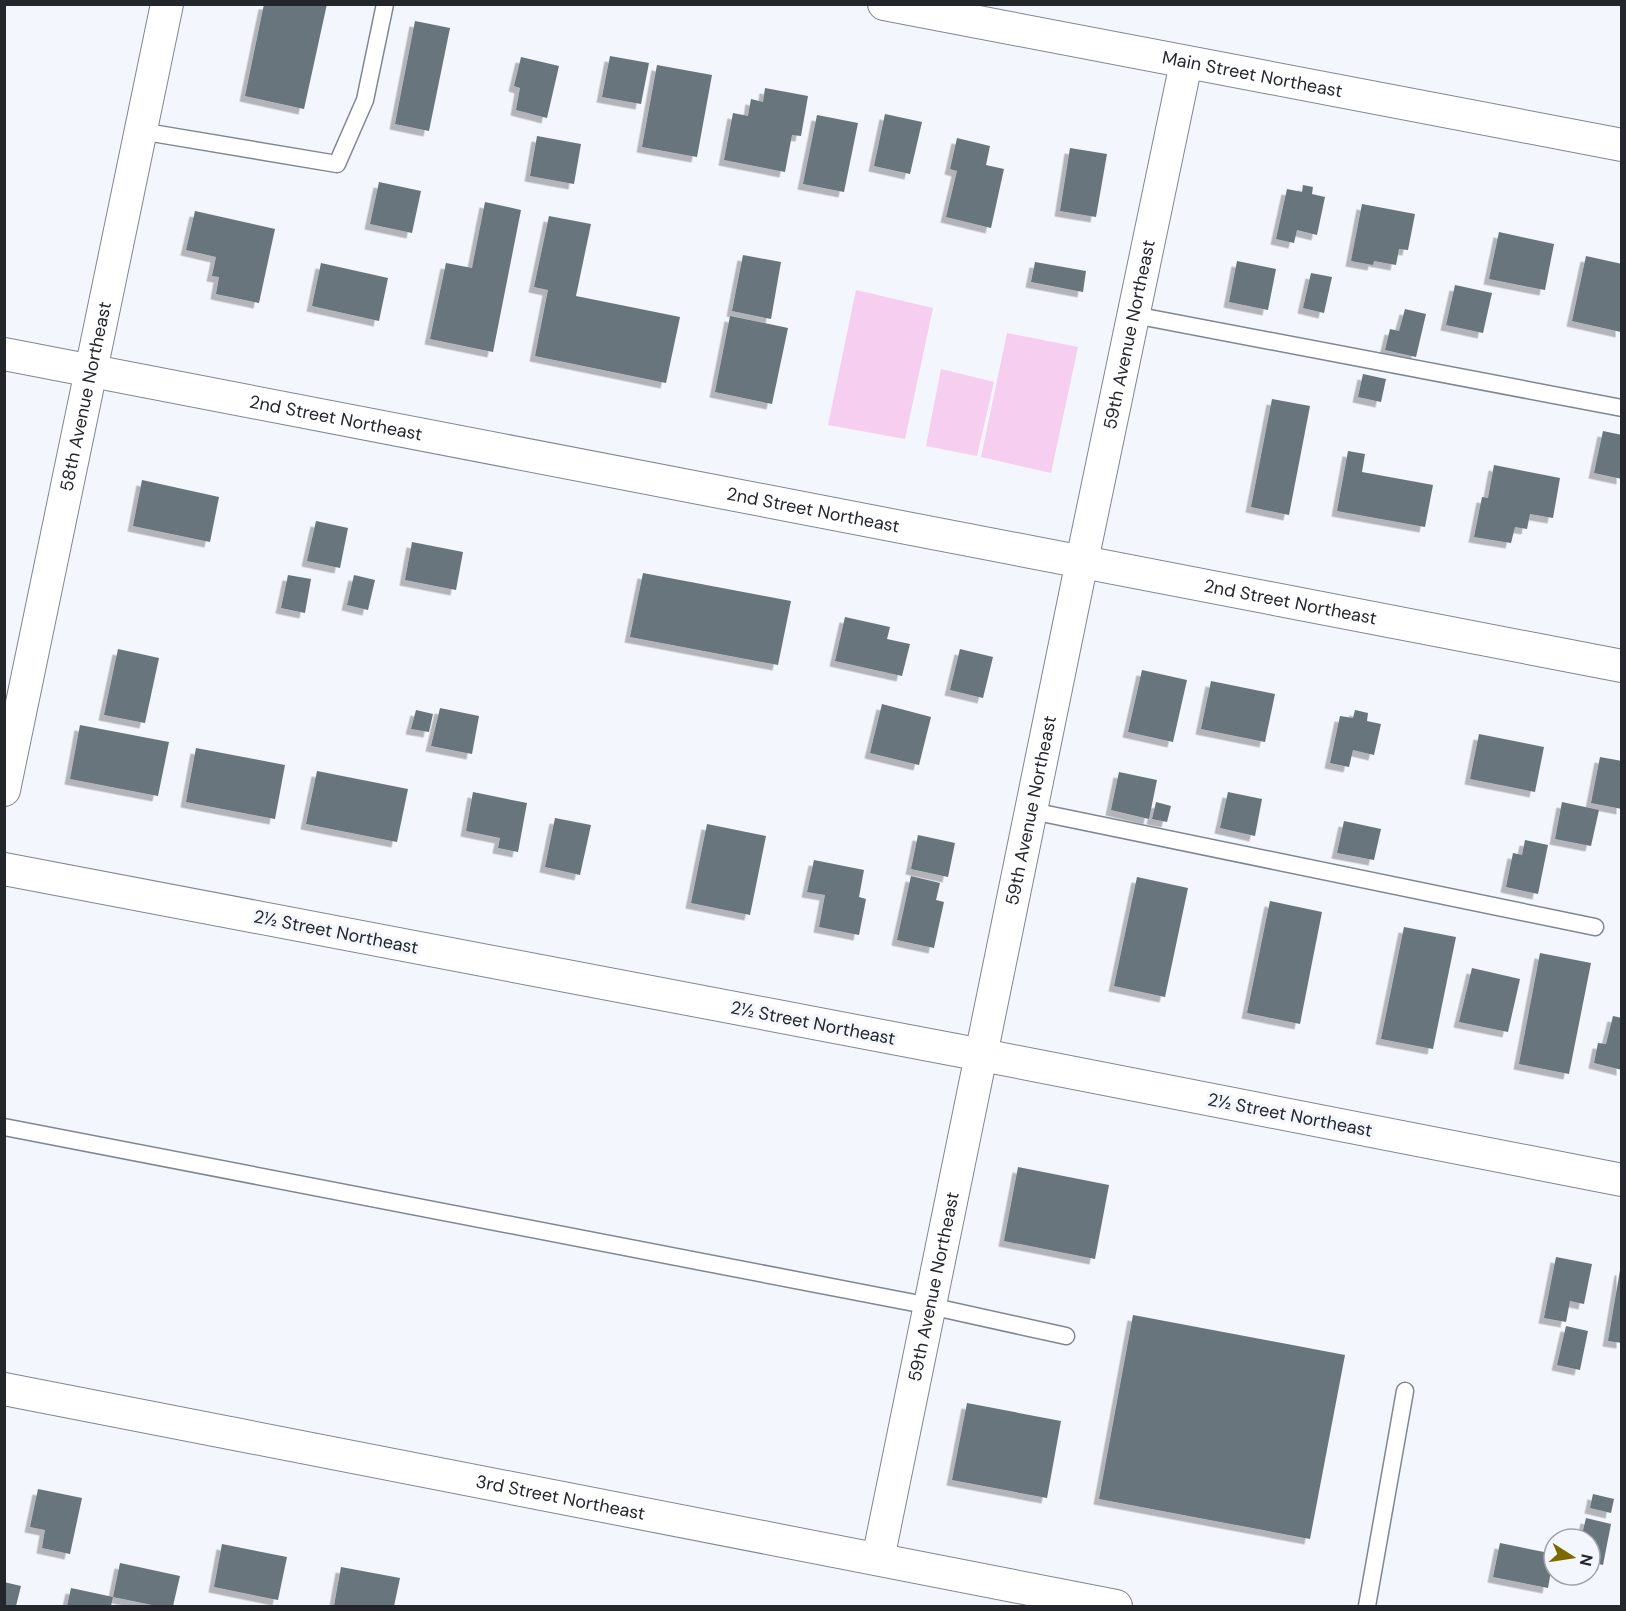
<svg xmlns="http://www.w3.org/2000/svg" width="1626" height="1611" viewBox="0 0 1626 1611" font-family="'DM Sans',sans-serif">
<defs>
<filter id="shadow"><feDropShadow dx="-5.5" dy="5.5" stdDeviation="0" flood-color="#0004"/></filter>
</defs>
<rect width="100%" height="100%" fill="#f3f6fc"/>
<path fill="#f6ceef" d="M856,290L933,308L905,439L828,425Z
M1007,333L1078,347L1051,473L981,457Z
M941,369L994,382L977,456L926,446Z"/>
<path fill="#67757d" filter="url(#shadow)" d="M264,4H327L304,109L245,96Z
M415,21L450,28L429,131L395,124Z
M610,56L649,63L641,104L602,97Z
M521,57L559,66L547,118L516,110L520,88L514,86Z
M657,65L712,75L697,157L642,147Z
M765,88L808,96L801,136L792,135L785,172L724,160L733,113L748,116L751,99L763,102Z
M885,114L922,122L910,174L874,166Z
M817,115L858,123L844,192L803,184Z
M537,136L581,144L574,184L530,176Z
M957,138L990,146L986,165L1004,169L991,228L946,217L957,171L950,169Z
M1070,148L1107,154L1096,217L1060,211Z
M379,182L421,191L412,233L370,224Z
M1303,185L1313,187L1312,194L1325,197L1317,235L1297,230L1294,243L1276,239L1287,189L1302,192Z
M485,202L521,210L493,352L430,339L446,263L472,268Z
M1362,204L1415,214L1408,250L1399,249L1396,265L1374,261L1373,265L1351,261Z
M195,211L275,229L259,303L216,294L219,277L212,276L216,257L186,250Z
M549,216L591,224L576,296L680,317L666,383L535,356L548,290L534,287Z
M1499,232L1554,244L1545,290L1489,279Z
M743,255L781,262L771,319L732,311Z
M1586,256L1622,264L1621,332L1572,321Z
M1237,261L1276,269L1268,310L1229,302Z
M1035,262L1086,271L1083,292L1031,282Z
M321,263L388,278L379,321L312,306Z
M1311,273L1332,277L1324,313L1303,308Z
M1455,285L1492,293L1483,333L1446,325Z
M1405,309L1426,314L1416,357L1385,350L1390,329L1399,331Z
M730,316L788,328L772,404L715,392Z
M1363,374L1386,379L1381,402L1358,397Z
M1272,399L1310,406L1289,515L1251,507Z
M1603,431L1622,435V479L1594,473Z
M1348,451L1365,454L1362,472L1433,485L1425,527L1337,511Z
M1494,465L1560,478L1553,518L1530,514L1527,529L1515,527L1511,543L1474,537L1482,497L1488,498Z
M142,480L219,497L210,542L133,526Z
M316,521L348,528L340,568L307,561Z
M412,542L463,552L456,590L405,580Z
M643,573L791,601L778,665L630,637Z
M288,575L311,579L305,613L281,608Z
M354,575L375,580L368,610L347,605Z
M845,617L890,627L887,639L910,644L902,676L835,661Z
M118,649L159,658L145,723L104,715Z
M960,649L993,657L983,698L950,690Z
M1142,670L1187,680L1173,742L1128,732Z
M1211,681L1275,694L1265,742L1201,729Z
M882,704L931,717L919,765L870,753Z
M440,708L479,716L472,754L431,746Z
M416,710L433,714L429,732L411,729Z
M1355,710L1368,713L1367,721L1381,724L1374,755L1353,750L1349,767L1330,763L1340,716L1353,718Z
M80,725L169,742L158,796L70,779Z
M1479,734L1544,747L1535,792L1470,779Z
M196,748L285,765L275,819L186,802Z
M1600,757L1622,761V809L1591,803Z
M317,771L408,789L397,842L306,824Z
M1119,772L1157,780L1149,819L1111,810Z
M473,792L527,803L518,852L498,848L500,838L466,831Z
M1228,792L1262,799L1255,836L1220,828Z
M1156,802L1171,806L1167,822L1152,819Z
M1562,802L1599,810L1591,846L1555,839Z
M555,818L591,825L580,875L545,867Z
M1344,821L1381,829L1374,860L1337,853Z
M707,824L766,836L750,915L691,903Z
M918,835L955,843L948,877L911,869Z
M1525,840L1548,845L1538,894L1506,887L1513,853L1522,855Z
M814,860L864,870L859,897L866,899L859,935L819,927L825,895L807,892Z
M911,876L940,883L936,900L944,902L934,948L897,940Z
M1137,877L1188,888L1165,997L1114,986Z
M1270,901L1322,912L1300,1024L1247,1013Z
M1404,927L1456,937L1433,1049L1381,1039Z
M1540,953L1591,963L1569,1074L1519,1064Z
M1472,968L1520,979L1508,1032L1459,1022Z
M1613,1016L1622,1018V1070L1594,1063L1598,1043L1606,1044Z
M1018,1167L1109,1185L1095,1259L1004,1241Z
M1556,1257L1592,1264L1584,1304L1570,1301L1566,1322L1544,1318Z
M1620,1270H1622V1343L1608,1341Z
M1133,1315L1345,1355L1310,1539L1099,1499Z
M1566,1326L1588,1331L1580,1370L1557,1365Z
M967,1403L1061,1421L1047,1498L952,1480Z
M38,1489L82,1498L70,1554L42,1548L45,1530L30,1527Z
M1593,1494L1614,1499L1611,1513L1590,1508Z
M1586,1518L1611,1524L1603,1565L1590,1562V1539H1581Z
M1500,1543L1554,1554L1548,1588L1493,1577Z
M222,1544L287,1557L278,1600L214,1587Z
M120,1563L180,1576L173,1606H157L113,1597Z
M341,1567L400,1578L394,1606H334Z
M4,1582L21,1586L16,1606H4Z
M71,1588L113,1597L111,1606H67Z"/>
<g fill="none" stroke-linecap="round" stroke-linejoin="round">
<defs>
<path id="lane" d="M140,131L337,164L365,100L385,4
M1134,315L1622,408
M1032,811L1595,927
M4,1127L930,1306L1066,1336
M1367,1606L1405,1391"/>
<g id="street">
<path id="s1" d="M884,4L1622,145"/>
<path id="s2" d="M4,354L1622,666"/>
<path id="s3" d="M4,790L167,4"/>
<path d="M4,869L982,1055L1622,1180"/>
<path id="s4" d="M4,1389L1116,1606"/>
<path id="s5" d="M878,1559L1082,561L1186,63"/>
</g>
</defs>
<use href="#lane" stroke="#7f8693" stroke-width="19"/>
<use href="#street" stroke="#7f8693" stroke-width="34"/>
<use href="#lane" stroke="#fff" stroke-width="16"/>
<use href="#street" stroke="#fff" stroke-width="32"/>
</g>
<g text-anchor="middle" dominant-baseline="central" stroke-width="6" stroke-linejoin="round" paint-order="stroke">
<g font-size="18" fill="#23262b" stroke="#f3f6fc">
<text stroke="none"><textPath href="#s1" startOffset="375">Main Street Northeast</textPath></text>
<text stroke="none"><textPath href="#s5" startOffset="1250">59th Avenue Northeast</textPath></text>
<text stroke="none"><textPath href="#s3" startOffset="402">58th Avenue Northeast</textPath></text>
<text stroke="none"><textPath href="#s2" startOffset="338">2nd Street Northeast</textPath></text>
<text stroke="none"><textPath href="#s2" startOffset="824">2nd Street Northeast</textPath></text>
<text stroke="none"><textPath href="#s2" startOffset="1310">2nd Street Northeast</textPath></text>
<text stroke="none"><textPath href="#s5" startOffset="764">59th Avenue Northeast</textPath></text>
<text transform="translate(336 932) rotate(11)">2½ Street Northeast</text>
<text transform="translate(813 1023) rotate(11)">2½ Street Northeast</text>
<text transform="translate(1290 1115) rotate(11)">2½ Street Northeast</text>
<text stroke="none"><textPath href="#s5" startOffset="278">59th Avenue Northeast</textPath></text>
<text stroke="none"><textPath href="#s4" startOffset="567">3rd Street Northeast</textPath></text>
</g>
</g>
<rect width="1626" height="1611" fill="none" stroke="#23262b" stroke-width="12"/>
<g transform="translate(1572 1557) rotate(102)"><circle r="28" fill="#f3f6fc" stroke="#a0a3a8" stroke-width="1.5"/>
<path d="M0-4.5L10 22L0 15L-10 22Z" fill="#7c6900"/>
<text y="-9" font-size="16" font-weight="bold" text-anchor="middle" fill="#23262b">N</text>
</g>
</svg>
